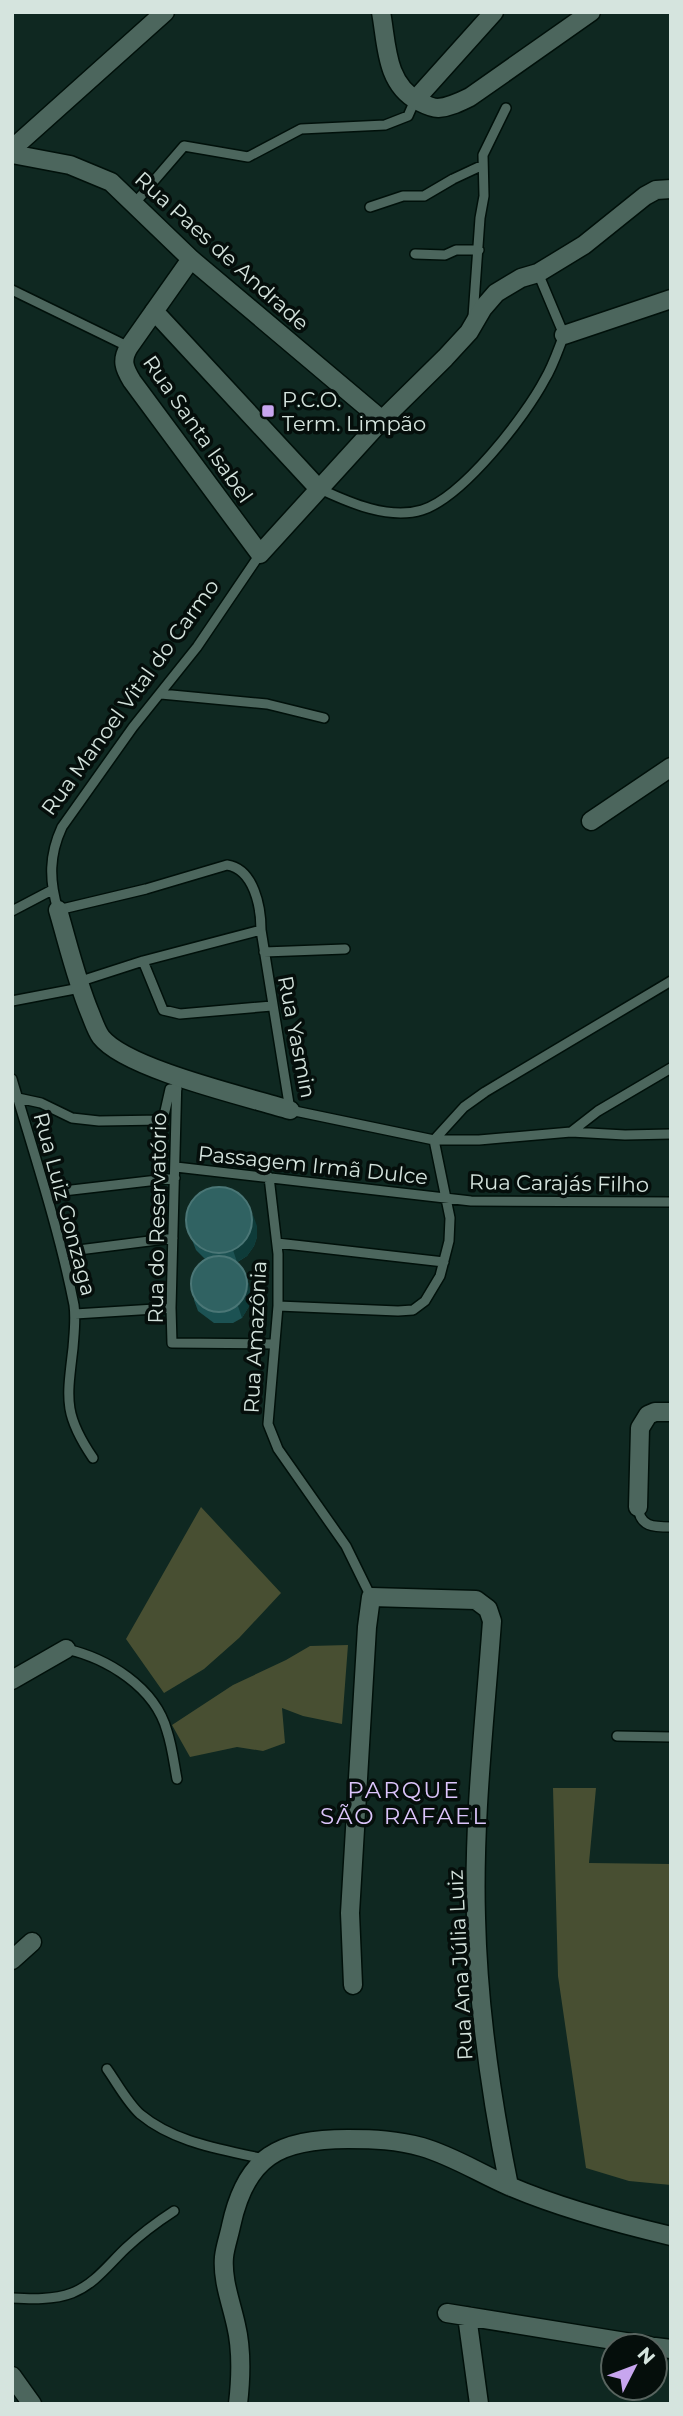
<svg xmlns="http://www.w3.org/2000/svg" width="683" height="2416" viewBox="0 0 683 2416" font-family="Montserrat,sans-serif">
<rect width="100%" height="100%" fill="#0f2821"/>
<path fill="#484f32" d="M201,1507L281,1593L239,1638L204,1669L164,1693L126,1639Z
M348,1645L342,1724L303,1716L282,1708L285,1743L263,1751L237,1747L190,1757L172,1725L233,1685L286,1660L310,1646Z
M553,1788H596L589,1863L671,1864V2185L629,2181L586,2168L558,1976Z"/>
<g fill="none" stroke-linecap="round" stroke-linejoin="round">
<defs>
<path id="lane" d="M134,204L184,146L248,157L301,129L385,125L408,116L415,100
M370,207L403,196H424L453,179L483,165
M415,254L445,255L456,250H479
M12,290L129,347
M473,317L480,218L484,196L483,155L506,108
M320,489C350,503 389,520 422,510C463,497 525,417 545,379C553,366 558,350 564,335L538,273
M260,554L197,647L133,727L62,827C49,855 49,880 58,910L146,889L227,865C254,869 261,907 261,930L290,1110L434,1140H479L571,1132L625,1135L671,1134
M161,694L267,704L324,718
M12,911L52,890
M264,952L345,949
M143,961L163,1010L180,1014L272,1006
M78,982L143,961L261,930
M12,1001L80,988
M177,1076L171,1308L172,1343L273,1344
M12,1079C34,1154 59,1229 74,1305C76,1319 74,1334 73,1348C67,1399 63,1414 93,1458
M18,1098L41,1103L72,1118L99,1121L163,1120L170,1089H177
M571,1132L598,1111L671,1068
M176,1167L471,1201L671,1202
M269,1177L278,1254V1306L268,1424L278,1449L346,1546L371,1597
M46,1193L175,1178
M277,1243L444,1262
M63,1252L173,1238
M278,1306L398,1311L413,1310L425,1301L440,1276L449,1241L450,1218L434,1140L464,1107L485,1092L671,981
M75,1314L171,1308
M638,1507C640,1527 653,1527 671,1527
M66,1649C107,1658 155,1687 167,1731C172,1746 174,1763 177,1779
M617,1736L671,1737
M107,2069C117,2083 127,2102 140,2114C175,2143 221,2149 264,2159
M12,2298C31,2299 54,2300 72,2293C95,2284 109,2264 126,2248C141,2234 157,2222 174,2211"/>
<path id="street" d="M381,12C387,44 385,83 418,101C424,104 431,108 438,108C450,107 460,102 470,97L591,12
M415,100L494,12
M12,149L165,12
M12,154L70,165L111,182L191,259L382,420
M191,259L129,347C121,360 124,368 132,381L260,554L382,420L445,358L469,332L483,308L496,293L521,278L538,273L584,245L645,196L656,190L671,189
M154,311L319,489
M564,335L671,299
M591,821L671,767
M58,910C68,944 76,979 90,1013C93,1020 96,1030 101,1037C126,1069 248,1097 290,1110
M638,1507L640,1428L648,1415L655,1412H671
M12,1680L66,1649
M12,1960L32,1942
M353,1985L350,1913L367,1627L371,1597L476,1600L488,1609L492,1621C485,1720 473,1819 476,1918C478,2008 491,2097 509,2186
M447,2313L650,2346
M467,2316L479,2404
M655,2347L671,2349
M12,2376L32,2404
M238,2404C241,2378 242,2350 236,2325C231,2302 222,2280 224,2257C225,2247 229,2236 231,2226C246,2156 279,2139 348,2139C374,2139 397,2140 422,2147C453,2156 479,2173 509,2186C560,2208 616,2223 671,2236"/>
</defs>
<use href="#lane" stroke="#00100a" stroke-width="12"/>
<use href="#street" stroke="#00100a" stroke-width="21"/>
<use href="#lane" stroke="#4c665d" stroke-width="9"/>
<use href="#street" stroke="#4c665d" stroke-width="18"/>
</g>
<path fill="#1c5253" d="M257,1226V1237L254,1246L247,1256L236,1263L245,1273L249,1285L251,1303L242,1318L233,1323H214L198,1311L194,1300L205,1259L196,1250L187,1227Z"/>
<path fill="#0e3b39" d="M253,1215L257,1226V1237L254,1246L247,1256L237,1262L233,1250Z
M245,1273L249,1285L251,1303L242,1318L238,1306Z"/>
<path fill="#306262" stroke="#4a7676" stroke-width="2" d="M186 1220a33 33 0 1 1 66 0a33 33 0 1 1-66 0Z
M191 1284a28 28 0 1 1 56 0a28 28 0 1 1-56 0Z"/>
<rect fill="#c8a6ef" stroke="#050e0b" stroke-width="2.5" x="261" y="404" width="14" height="14" rx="3.5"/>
<g text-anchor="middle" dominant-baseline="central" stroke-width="7" stroke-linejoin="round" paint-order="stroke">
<g font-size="21" fill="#d5e4de" stroke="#050e0b">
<text transform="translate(222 251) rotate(42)">Rua Paes de Andrade</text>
<text transform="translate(198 429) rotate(55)">Rua Santa Isabel</text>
<text transform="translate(130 697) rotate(-54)">Rua Manoel Vital do Carmo</text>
<text transform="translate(297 1037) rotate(79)">Rua Yasmin</text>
<text transform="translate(313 1165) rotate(6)">Passagem Irmã Dulce</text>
<text transform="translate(559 1183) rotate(1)">Rua Carajás Filho</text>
<text transform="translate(65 1204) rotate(75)">Rua Luiz Gonzaga</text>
<text transform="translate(157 1218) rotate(-89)">Rua do Reservatório</text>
<text transform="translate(255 1337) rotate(-87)">Rua Amazônia</text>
<text transform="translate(460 1965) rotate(-93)">Rua Ana Júlia Luiz</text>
</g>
<g font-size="21" fill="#d5e4de" stroke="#050e0b" text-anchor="start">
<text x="282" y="399">P.C.O.<tspan x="282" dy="24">Term. Limpão</tspan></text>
</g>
<g font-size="23" letter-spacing="2" fill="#dcc4fb" stroke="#050e0b">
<text x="404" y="1790">PARQUE<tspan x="404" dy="26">SÃO RAFAEL</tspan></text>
</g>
</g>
<rect width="683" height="2416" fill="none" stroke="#d5e4de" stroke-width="28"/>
<g transform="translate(634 2367) rotate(48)"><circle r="33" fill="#050e0b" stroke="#58645f" stroke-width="2"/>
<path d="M0-5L12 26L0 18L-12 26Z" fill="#c8a6ef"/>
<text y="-10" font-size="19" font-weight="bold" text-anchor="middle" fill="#d5e4de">N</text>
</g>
</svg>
